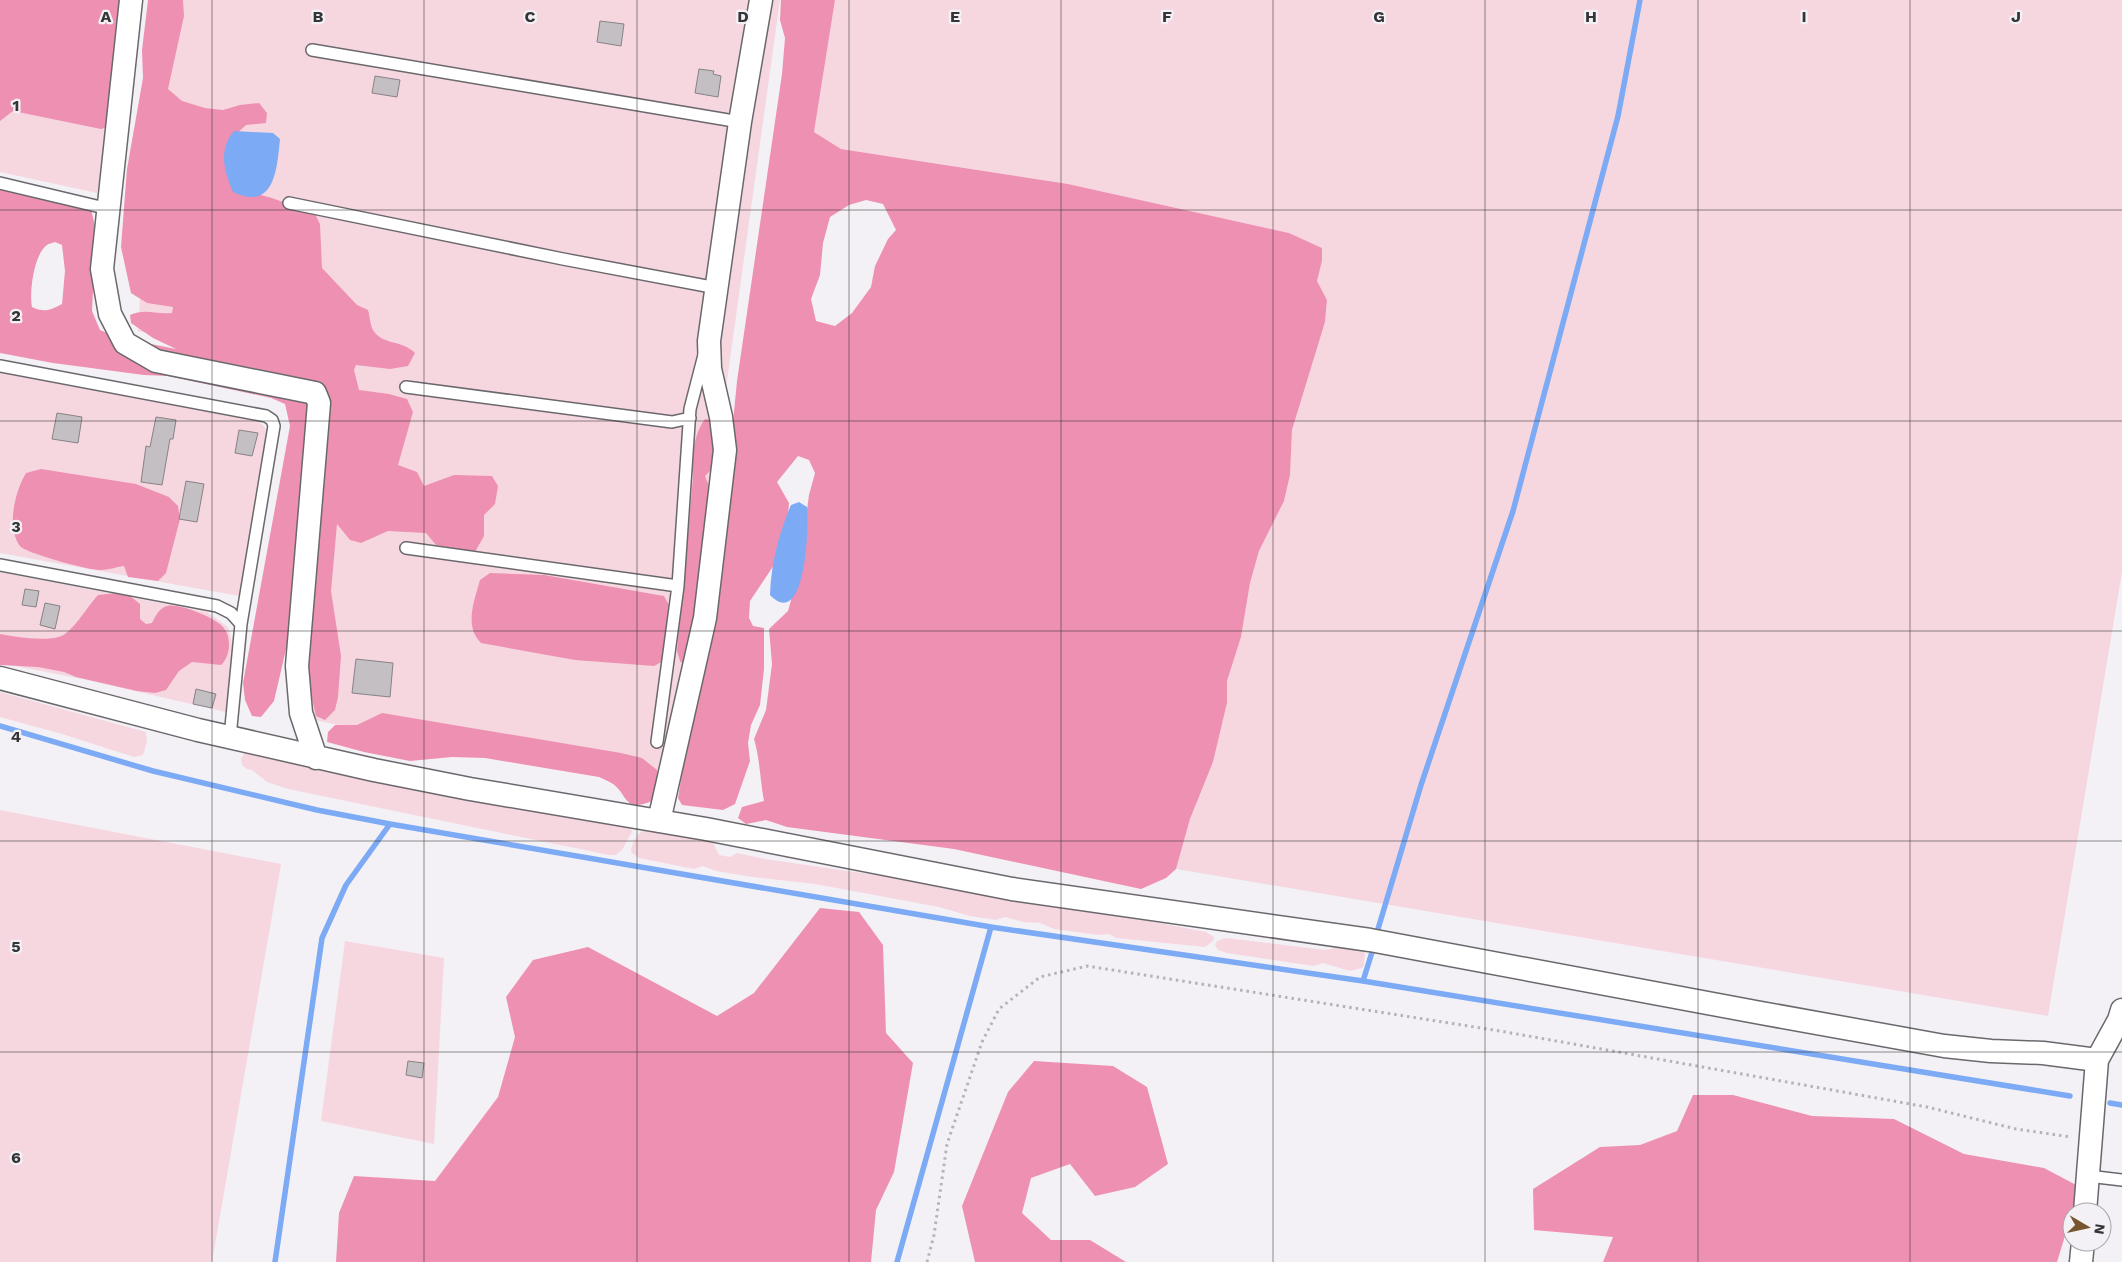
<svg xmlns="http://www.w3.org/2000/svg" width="2122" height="1262" viewBox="0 0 2122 1262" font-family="'Work Sans',sans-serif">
<rect width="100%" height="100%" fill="#f3f1f6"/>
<path fill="#f6d7e0" d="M158,0H780L670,791L304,718L353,373L138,331Z
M835,0H2122V572L2048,1016L1176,869L1190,819L1213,762L1227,703V681L1241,637L1250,583L1259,551L1284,501L1290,475L1292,430L1325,322L1327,300L1317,281L1322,261V248L1289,233L1068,184L841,149L814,132Z
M0,12L109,128L97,193L0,172Z
M0,372L258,421C265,426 267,429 268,437L239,596L0,553Z
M0,572L207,612L228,627L233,647L226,712L87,680L0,663Z
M0,692L146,732L147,742L143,755L134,757L62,734L0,717Z
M245,753L629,825L632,832L622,850L616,855H609L288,789L267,782L252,770L247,769L242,765L241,758Z
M0,810L281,864L212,1262H0Z
M646,829L713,843L719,855L730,857L737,853L765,859L938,884L1108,913L1206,932L1214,937L1213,941L1205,947L1116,938L1109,934L1098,935L1054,929L1040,923L1023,922L1005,917L996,920L970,916L939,907L815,884L752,877L716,871L703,866L694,869L639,858L631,852C632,843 636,833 646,829Z
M1226,938L1326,950L1343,946L1365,950L1364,965L1362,968L1350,971L1323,963L1314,966L1227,953L1218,950L1215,945L1217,941Z
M345,941L444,958L434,1144L321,1121Z"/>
<path fill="#ee90b2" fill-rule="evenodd" d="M0,0H119L126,14L110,126L101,129L13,111L0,121Z
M148,0H183L184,16L168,89L182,101L205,108L223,110L240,105L259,103L267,113L266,123L246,125L234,136L237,189L272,198L315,214L320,224L322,268L357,305L368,310C370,316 370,325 373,330C383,346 401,339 415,353L408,366L390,369L356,365L354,370L359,390L389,394L407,399L413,412L398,465L417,472L424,486L454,475L492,476L498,486L495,504L484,515V536L475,552L436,545L426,533L388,531L361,543L350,540L337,524L331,591L341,656L338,697L335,710L325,720L316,716L304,664L305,567L274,701L261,717L252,716L245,700L243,683L290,426L285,404L271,398L168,376L144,375L53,363L0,353V182L91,209L96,231L92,311L100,330L116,337L176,349L153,338L131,323L130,315C146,308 155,315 172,313L173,307L147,303L131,293L121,247L127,169L143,78L142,50ZM55,242L62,245L65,271L62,304C51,310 44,313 32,307C29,292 34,254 47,245C50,243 53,243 55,242Z
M781,0H835L814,132L841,149L1068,184L1289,233L1322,248V261L1317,281L1327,300L1325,322L1292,430L1290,475L1284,501L1259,551L1250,583L1241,637L1227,681V703L1213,762L1190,819L1176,869L1166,878L1141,889L954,849L787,827L766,820L746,824L738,818L742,807L764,801C760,780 760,759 754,739L766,710L772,664L769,629L788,611L799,571L809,495L815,473L809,460L798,456L777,482L789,503L788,517L778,559L750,601L749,618L753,626L764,628V669L760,705L751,725L748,743L750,761L735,804L723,810L682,805L678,798L722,534L737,381L782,74L785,38L780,20ZM866,200L883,204L896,230L888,239L875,266L871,287L852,313L835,326L816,321L811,299L820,275L823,243L830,217L849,205Z
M705,419L712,420L719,462L705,476L712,494L701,605L683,664L680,661L677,651L693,478C692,457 693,435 705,419Z
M41,469L136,484L169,497L178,506L180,519L166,573L158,581L128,577L124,566C116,567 108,570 101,570C91,571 25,553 20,546C6,528 15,491 26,473Z
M490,573L544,575L664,596L670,607L663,661L654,666L575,660L481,643C464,626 474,602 480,580Z
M116,593L130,596L140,604V619L146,624L152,623C155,617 159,608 167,606C179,603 213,617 222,626C232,635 231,656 221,665L192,662L179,671L166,690L155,693L137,691L76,677L64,672L38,667L0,665V634C15,637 53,643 65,634C78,624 87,607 98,595Z
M382,713L621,753L642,758L657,770V791L652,801C624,813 628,795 613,784C609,781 603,779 599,777L485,758L452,757L410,761L364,752L327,742L328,732L335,725H357Z
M820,908L859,912L883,945L886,1033L913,1063L894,1172L876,1210L871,1262H336L339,1213L354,1176L435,1181L498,1097L515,1037L506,997L533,960L588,947L717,1016L754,993Z
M1034,1061L1113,1066L1147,1087L1168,1164L1135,1187L1095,1196L1070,1164L1031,1178L1022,1213L1051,1240H1090L1126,1262H975L962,1206L1008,1092Z
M1693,1095H1733L1812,1116L1894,1119L1964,1154L2044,1168L2080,1187L2057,1262H1603L1613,1237L1534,1230L1533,1189L1600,1147L1640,1145L1677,1131Z"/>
<path fill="#7caaf4" d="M234,131L273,133L280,139C277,168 275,212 233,192C224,171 218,150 234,131Z
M799,502L807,507C809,525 806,632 770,595C771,564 779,533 791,505Z"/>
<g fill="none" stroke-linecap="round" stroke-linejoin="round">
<path stroke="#7caaf4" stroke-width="5.5" d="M0,726L153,771L317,810L390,824L991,927L1363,981L2070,1096
M1378,929L1421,785L1513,511L1618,116L1640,0
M1363,981L1373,949
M2110,1103L2122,1105
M275,1262L322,938L346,885L390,824
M897,1262L991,927"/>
</g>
<path fill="#c4bfc3" stroke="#878286" d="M600,21L624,24L621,46L597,42Z
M699,69L714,71L713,74L721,76L718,97L695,93Z
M375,76L400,80L397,97L372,93Z
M57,413L82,417L78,443L52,439Z
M156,417L176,420L173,439H170L162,485L141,482L146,446L150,447Z
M239,430L258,433L252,456L235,453Z
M186,481L204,484L197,522L179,519Z
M25,589L39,591L36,607L22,605Z
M45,603L60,606L55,629L40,625Z
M356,659L393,663L390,697L352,693Z
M196,689L216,694L212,708L193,704Z
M408,1061L424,1063L422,1078L406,1075Z"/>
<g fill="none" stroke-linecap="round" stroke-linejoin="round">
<defs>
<path id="lane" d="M312,50L740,122
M0,183L109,209
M289,203L563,259L717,288
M0,366L266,416L272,420L274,426L241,624L230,737
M406,387L672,422L690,418
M406,548L678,586
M0,565L217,606L231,613L241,624
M657,742L678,586L690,409L704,355
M2088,1176L2122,1180"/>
<path id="street" d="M131,0L102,269L110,314L125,343L156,361L315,393L319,403L297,666L301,713L316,758
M0,678L198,730L374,770L470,789L706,829L1012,889L1370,940L1761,1013L1944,1046L1991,1051L2043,1053L2097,1060
M659,821L705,618L725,450L721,417L710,369L709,341L740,122L761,0
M2085,1212L2097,1060L2119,1020L2122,1010
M2081,1262L2083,1242"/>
</defs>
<use href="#lane" stroke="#6a686c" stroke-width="14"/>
<use href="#street" stroke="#6a686c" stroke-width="25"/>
<path stroke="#b5b3b7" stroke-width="3" stroke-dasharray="2.5 4" stroke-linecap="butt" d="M927,1262L934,1235L947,1144L982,1042L999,1009L1040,977L1087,966L1500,1031L1804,1085L1927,1107L2016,1129L2071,1137"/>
<use href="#lane" stroke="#fff" stroke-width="11"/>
<use href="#street" stroke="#fff" stroke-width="22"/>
</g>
<path fill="none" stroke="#343335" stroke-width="1" stroke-opacity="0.55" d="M212,0V1262M424,0V1262M637,0V1262M849,0V1262M1061,0V1262M1273,0V1262M1485,0V1262M1698,0V1262M1910,0V1262M0,210H2122M0,421H2122M0,631H2122M0,841H2122M0,1052H2122"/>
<g font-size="16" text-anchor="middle" font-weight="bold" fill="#343335" stroke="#f3f1f6" stroke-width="4.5" stroke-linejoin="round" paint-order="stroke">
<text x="106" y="22">A</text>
<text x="318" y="22">B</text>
<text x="530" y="22">C</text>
<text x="743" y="22">D</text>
<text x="955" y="22">E</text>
<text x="1167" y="22">F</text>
<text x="1379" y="22">G</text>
<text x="1591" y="22">H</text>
<text x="1804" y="22">I</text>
<text x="2016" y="22">J</text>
<text x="16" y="111">1</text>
<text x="16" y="321">2</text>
<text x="16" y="532">3</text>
<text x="16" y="742">4</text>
<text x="16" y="952">5</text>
<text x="16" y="1163">6</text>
</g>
<g transform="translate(2087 1227) rotate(99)"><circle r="24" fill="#f3f1f6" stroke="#a7a5a9"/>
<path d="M0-4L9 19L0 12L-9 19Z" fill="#77562d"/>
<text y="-8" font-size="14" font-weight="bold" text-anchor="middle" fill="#343335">N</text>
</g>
</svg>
